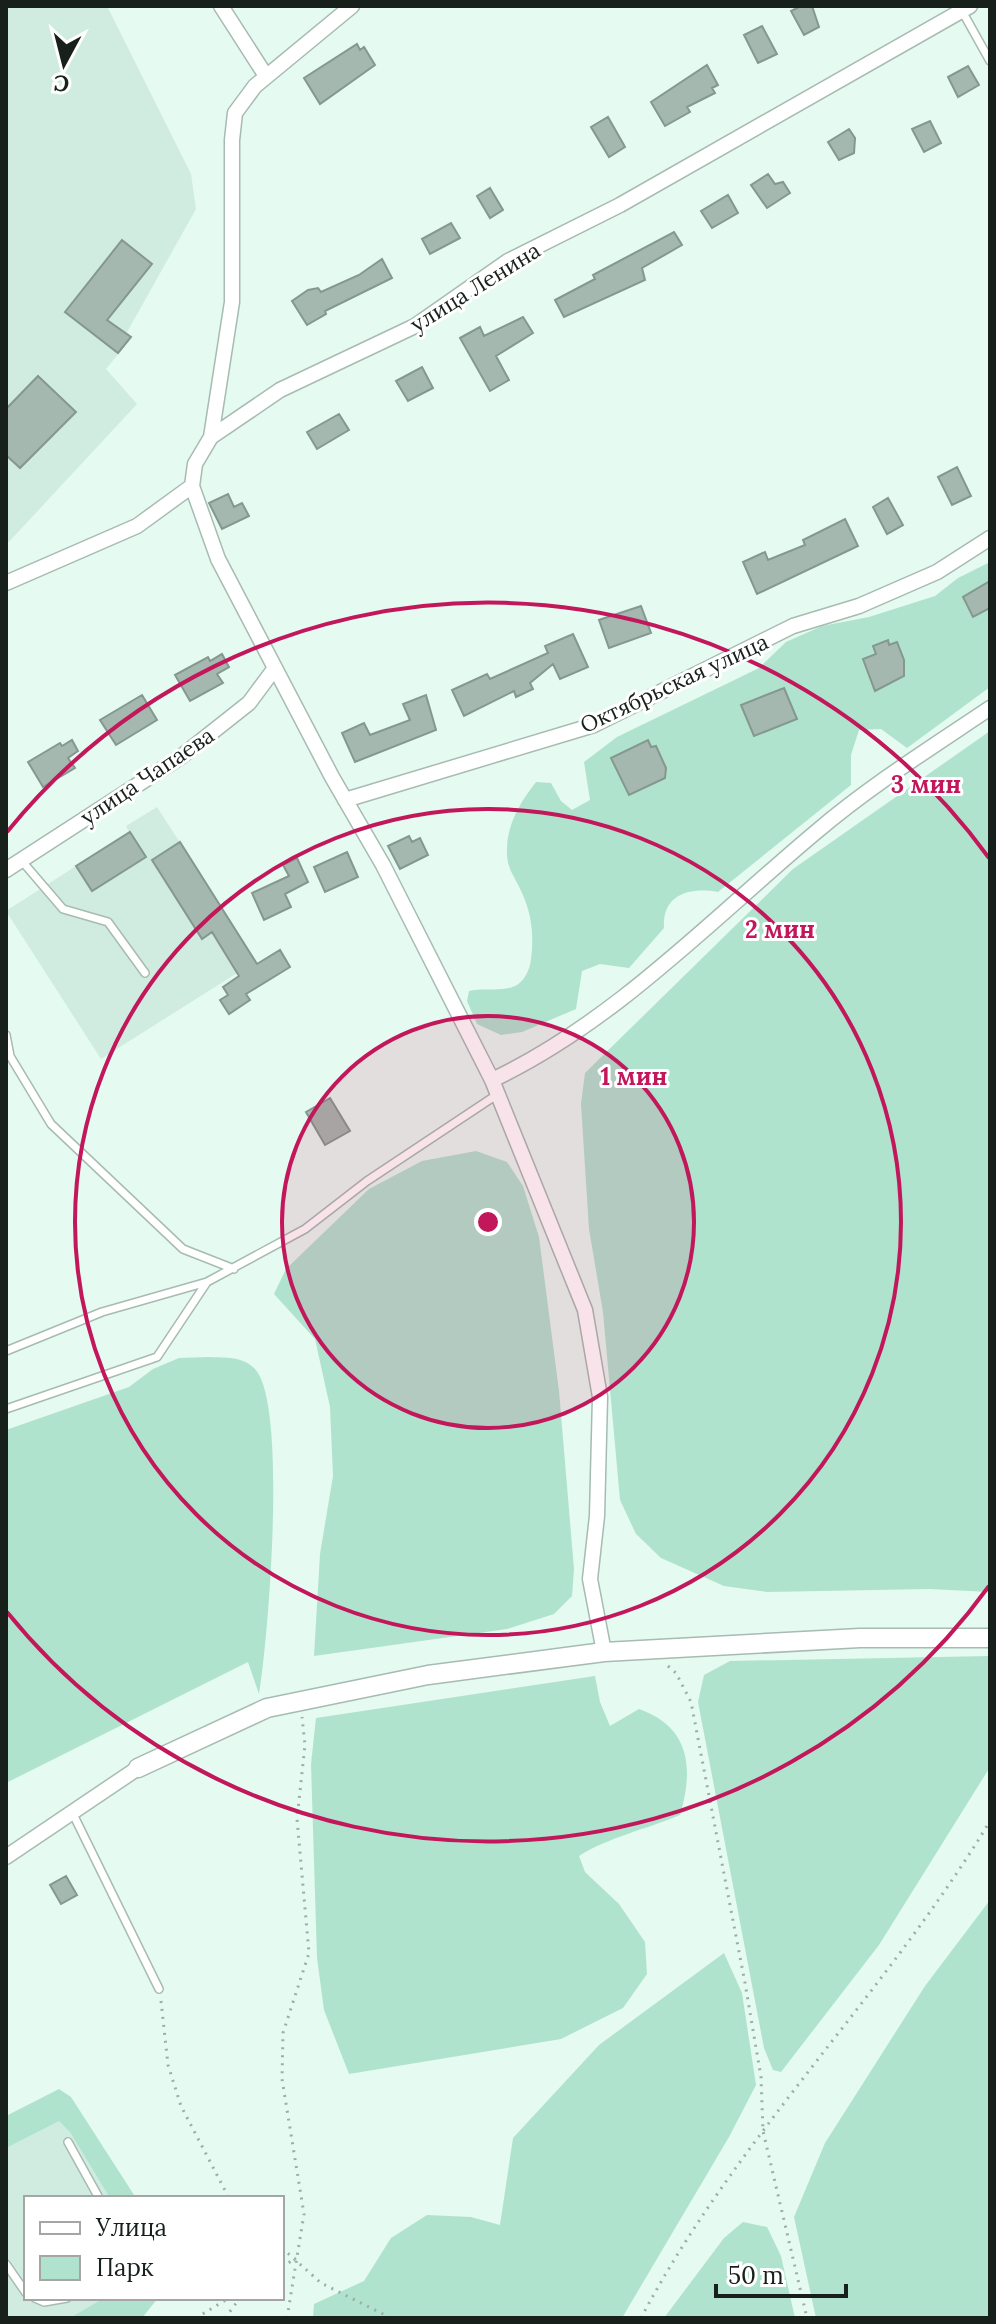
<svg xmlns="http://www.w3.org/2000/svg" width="996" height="2324" viewBox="0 0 996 2324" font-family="Lora,serif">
<rect width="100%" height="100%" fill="#e5faf0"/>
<path fill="#d0ece0" d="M6,6H107L191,174L196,209L126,334L131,338L106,369L137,404L6,545Z
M157,807L256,961L101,1059L6,911L129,832L126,826Z
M62,2101L121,2198H26V2298H116L79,2318H6V2133Z"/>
<path fill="#b0e3cd" d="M990,562V687L907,748L881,729L859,730L851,755V785L718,892C690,887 662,894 664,928L629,968L600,964L582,971L576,1009L522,1032L501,1035L477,1024L467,1001L469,991C484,987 503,993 517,985C525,980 530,969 531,959C534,936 532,915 522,893C515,876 506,869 507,849C507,824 521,801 536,782L551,783L561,801L572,810L590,800L584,762L617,737L759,668L786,642L822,626L869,617L935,596L958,578Z
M990,731V1592L929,1589L767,1592L724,1586L661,1558L636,1534L620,1500L603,1312L589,1229L581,1104L585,1073L793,869Z
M476,1151L507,1162L523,1186L539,1237L559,1391L574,1569L572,1596L554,1614L507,1629L314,1656L320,1554L333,1476L330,1407L315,1339L274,1294L286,1269L369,1189L422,1161Z
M209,1357C225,1358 243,1356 255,1369C288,1404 268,1642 259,1694L248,1662L6,1783V1430L129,1387L153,1369L179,1358Z
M990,1656V1767L879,1945L781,2072L773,2070L764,2048L698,1702L704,1675L730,1661Z
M595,1676L600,1702L610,1726L639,1709C690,1727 694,1768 680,1815C647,1829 609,1837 579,1856L585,1872L619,1904L645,1942L647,1974L623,2008L561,2039L349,2074L324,2010L317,1958L311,1764L316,1718Z
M990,1900V2318H816L794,2217L825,2143L925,1986Z
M724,1953L742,1993L756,2085L729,2137L622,2318H313L314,2304L364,2281L391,2238L427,2215L471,2217L500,2225L513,2138L599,2045Z
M59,2089L71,2097L136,2198H110L70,2132L59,2121L6,2148V2116Z
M743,2222L767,2227L781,2256L795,2318H664L724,2238Z
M104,2298H158L142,2318H70Z"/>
<path fill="#a4b8af" stroke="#84988f" stroke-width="2" d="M801,6H812L819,27L804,35L791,11Z
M762,26L777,54L758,63L744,35Z
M357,44L360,50L364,47L375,65L320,104L304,78Z
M707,65L718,85L712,88L715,93L687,107L690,112L665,126L651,102Z
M968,66L979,85L958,97L948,77Z
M608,117L625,147L609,157L591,127Z
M930,121L941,143L924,152L912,129Z
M849,129L855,138L854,153L839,160L828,142Z
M768,174L775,184L783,182L790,193L767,208L751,185Z
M490,188L503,210L490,218L477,196Z
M728,195L738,213L712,228L701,211Z
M451,223L460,238L430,254L422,239Z
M674,232L682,245L642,268L645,280L564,317L555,300L595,279L593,275Z
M122,240L152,264L107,320L131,337L118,353L65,312Z
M382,259L392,278L325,311L326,314L307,325L292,301L308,290L318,288L321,292L359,275Z
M523,317L533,333L496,356L509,380L490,391L460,338L480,327L484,336Z
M422,367L433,388L408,401L396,381Z
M38,376L76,412L20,468L6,455V409Z
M339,414L349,430L317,449L307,432Z
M957,467L971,496L952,505L938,477Z
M228,494L234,507L242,503L249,516L222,529L209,503Z
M888,498L903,525L887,534L873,507Z
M845,519L858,546L757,594L743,562L765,552L768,560L805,545L803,540Z
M990,581V608L973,617L963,597Z
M641,606L651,633L609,648L599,620Z
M573,634L588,667L560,679L553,664L530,683L533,689L516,697L514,691L464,716L452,690L487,674L490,679L548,653L545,646Z
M888,640L889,645L897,642L904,660V676L875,691L863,659L876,654L873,646Z
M222,654L229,667L217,674L223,683L190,701L175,675L208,657L210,661Z
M784,688L797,719L754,736L741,705Z
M142,695L157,720L116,745L100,720Z
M426,695L436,730L355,762L342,733L364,723L370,735L410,720L403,704Z
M72,740L78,751L68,758L75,768L43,787L28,762L60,743L62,746Z
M648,740L651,747L656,746L666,768L665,778L629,795L611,758Z
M130,832L146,857L92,891L76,866Z
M409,836L412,842L420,838L428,855L400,869L388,846Z
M180,842L257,964L280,950L290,967L246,994L250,1000L229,1014L220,1000L228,995L223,987L239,976L212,932L202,939L152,860Z
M347,852L358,877L325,892L314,867Z
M297,858L308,882L285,894L291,907L264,920L252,893L289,876L283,865Z
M330,1098L350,1131L325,1145L306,1112Z
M66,1876L77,1895L61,1904L50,1885Z"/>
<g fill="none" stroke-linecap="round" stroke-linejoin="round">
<defs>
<path id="service" d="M962,11L990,61
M21,860L63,909L108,922L145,973
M6,1035L10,1056L51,1124L183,1249L234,1269
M6,1351L102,1312L207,1282
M6,1409L157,1357L207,1282L305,1229L367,1181L498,1094
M72,1812L159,1989
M68,2142L99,2198
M6,2264L26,2293
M35,2298L44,2302L67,2298"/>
<path id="minor" d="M221,6L266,76
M211,437L232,302V140L235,113L255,86L352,6
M192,486L218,559L332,777L383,865L492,1080L585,1310L600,1397L597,1516L590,1579L604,1652
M6,583L137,526L192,486L195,464L211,437L280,390L415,326L508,261L620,205L970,6
M345,800L594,725L793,626L859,606L937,572L990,538
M6,870L182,756L249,703L275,668
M492,1080C615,1022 713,918 816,832C870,786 932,747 990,708
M6,1857L138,1768"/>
<path id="tertiary" d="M138,1768L267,1708L428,1675L604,1652L860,1638H990"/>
</defs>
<use href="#service" stroke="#a7bbb2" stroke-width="10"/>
<use href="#minor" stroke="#a7bbb2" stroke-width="17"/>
<use href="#tertiary" stroke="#a7bbb2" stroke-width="21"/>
<path stroke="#9daea6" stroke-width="3" stroke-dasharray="2 6" stroke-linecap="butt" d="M668,1666L676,1673L691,1702L745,1983L761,2077L763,2131L807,2318
M161,2001L168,2065L181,2106L229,2198
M282,2248L321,2283L391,2318
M282,2267L296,2258
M196,2318L229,2298
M225,2318L240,2298
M287,2318L304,2214L282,2079L283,2033L309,1953L297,1819L305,1745L302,1717
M641,2318C736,2138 885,1995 990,1821"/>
<use href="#service" stroke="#fff" stroke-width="7"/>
<use href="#minor" stroke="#fff" stroke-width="14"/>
<use href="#tertiary" stroke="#fff" stroke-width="18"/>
</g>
<circle cx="488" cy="1222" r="206" fill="#c2185b" fill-opacity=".12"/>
<g fill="none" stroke="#c2185b" stroke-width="4">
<circle cx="488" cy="1222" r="206"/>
<circle cx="488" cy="1222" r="413"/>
<path d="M989 1586A619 619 0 0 1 7 1612M7 832A619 619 0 0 1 989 858"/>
</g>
<g text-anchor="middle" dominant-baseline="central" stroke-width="6" stroke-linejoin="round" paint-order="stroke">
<g font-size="22" fill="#18201c" stroke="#fff">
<text transform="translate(475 287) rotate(-32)">улица Ленина</text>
<text transform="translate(674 683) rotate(-25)">Октябрьская улица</text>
<text transform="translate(147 776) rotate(-34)">улица Чапаева</text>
</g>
</g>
<circle cx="488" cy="1222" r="12" fill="#c2185b" stroke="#fff" stroke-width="4"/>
<g font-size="24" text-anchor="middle" font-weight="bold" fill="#c2185b" stroke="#fff" stroke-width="6" stroke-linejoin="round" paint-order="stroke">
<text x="926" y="793">3 мин</text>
<text x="780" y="938">2 мин</text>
<text x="634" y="1085">1 мин</text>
</g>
<rect width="996" height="2324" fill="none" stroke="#18201c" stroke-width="16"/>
<rect x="24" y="2196" width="260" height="104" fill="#ffffff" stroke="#a3a6a4" stroke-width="2"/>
<rect x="40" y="2222" width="40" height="12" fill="#ffffff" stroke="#a3a6a4" stroke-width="2"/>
<text x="96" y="2236" font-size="24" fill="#18201c">Улица</text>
<rect x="40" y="2256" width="40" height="24" fill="#b0e3cd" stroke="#a3a6a4" stroke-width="2"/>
<text x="96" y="2276" font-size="24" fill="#18201c">Парк</text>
<g transform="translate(64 64) rotate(187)" stroke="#ffffff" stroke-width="6" paint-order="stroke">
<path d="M0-6L14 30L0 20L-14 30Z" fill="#18201c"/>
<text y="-12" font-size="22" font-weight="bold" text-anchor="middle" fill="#18201c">С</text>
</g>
<path d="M716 2284v12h130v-12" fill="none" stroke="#18201c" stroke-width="4"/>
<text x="728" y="2284" font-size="24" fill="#18201c" stroke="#ffffff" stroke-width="6" paint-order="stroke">50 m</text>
</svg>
